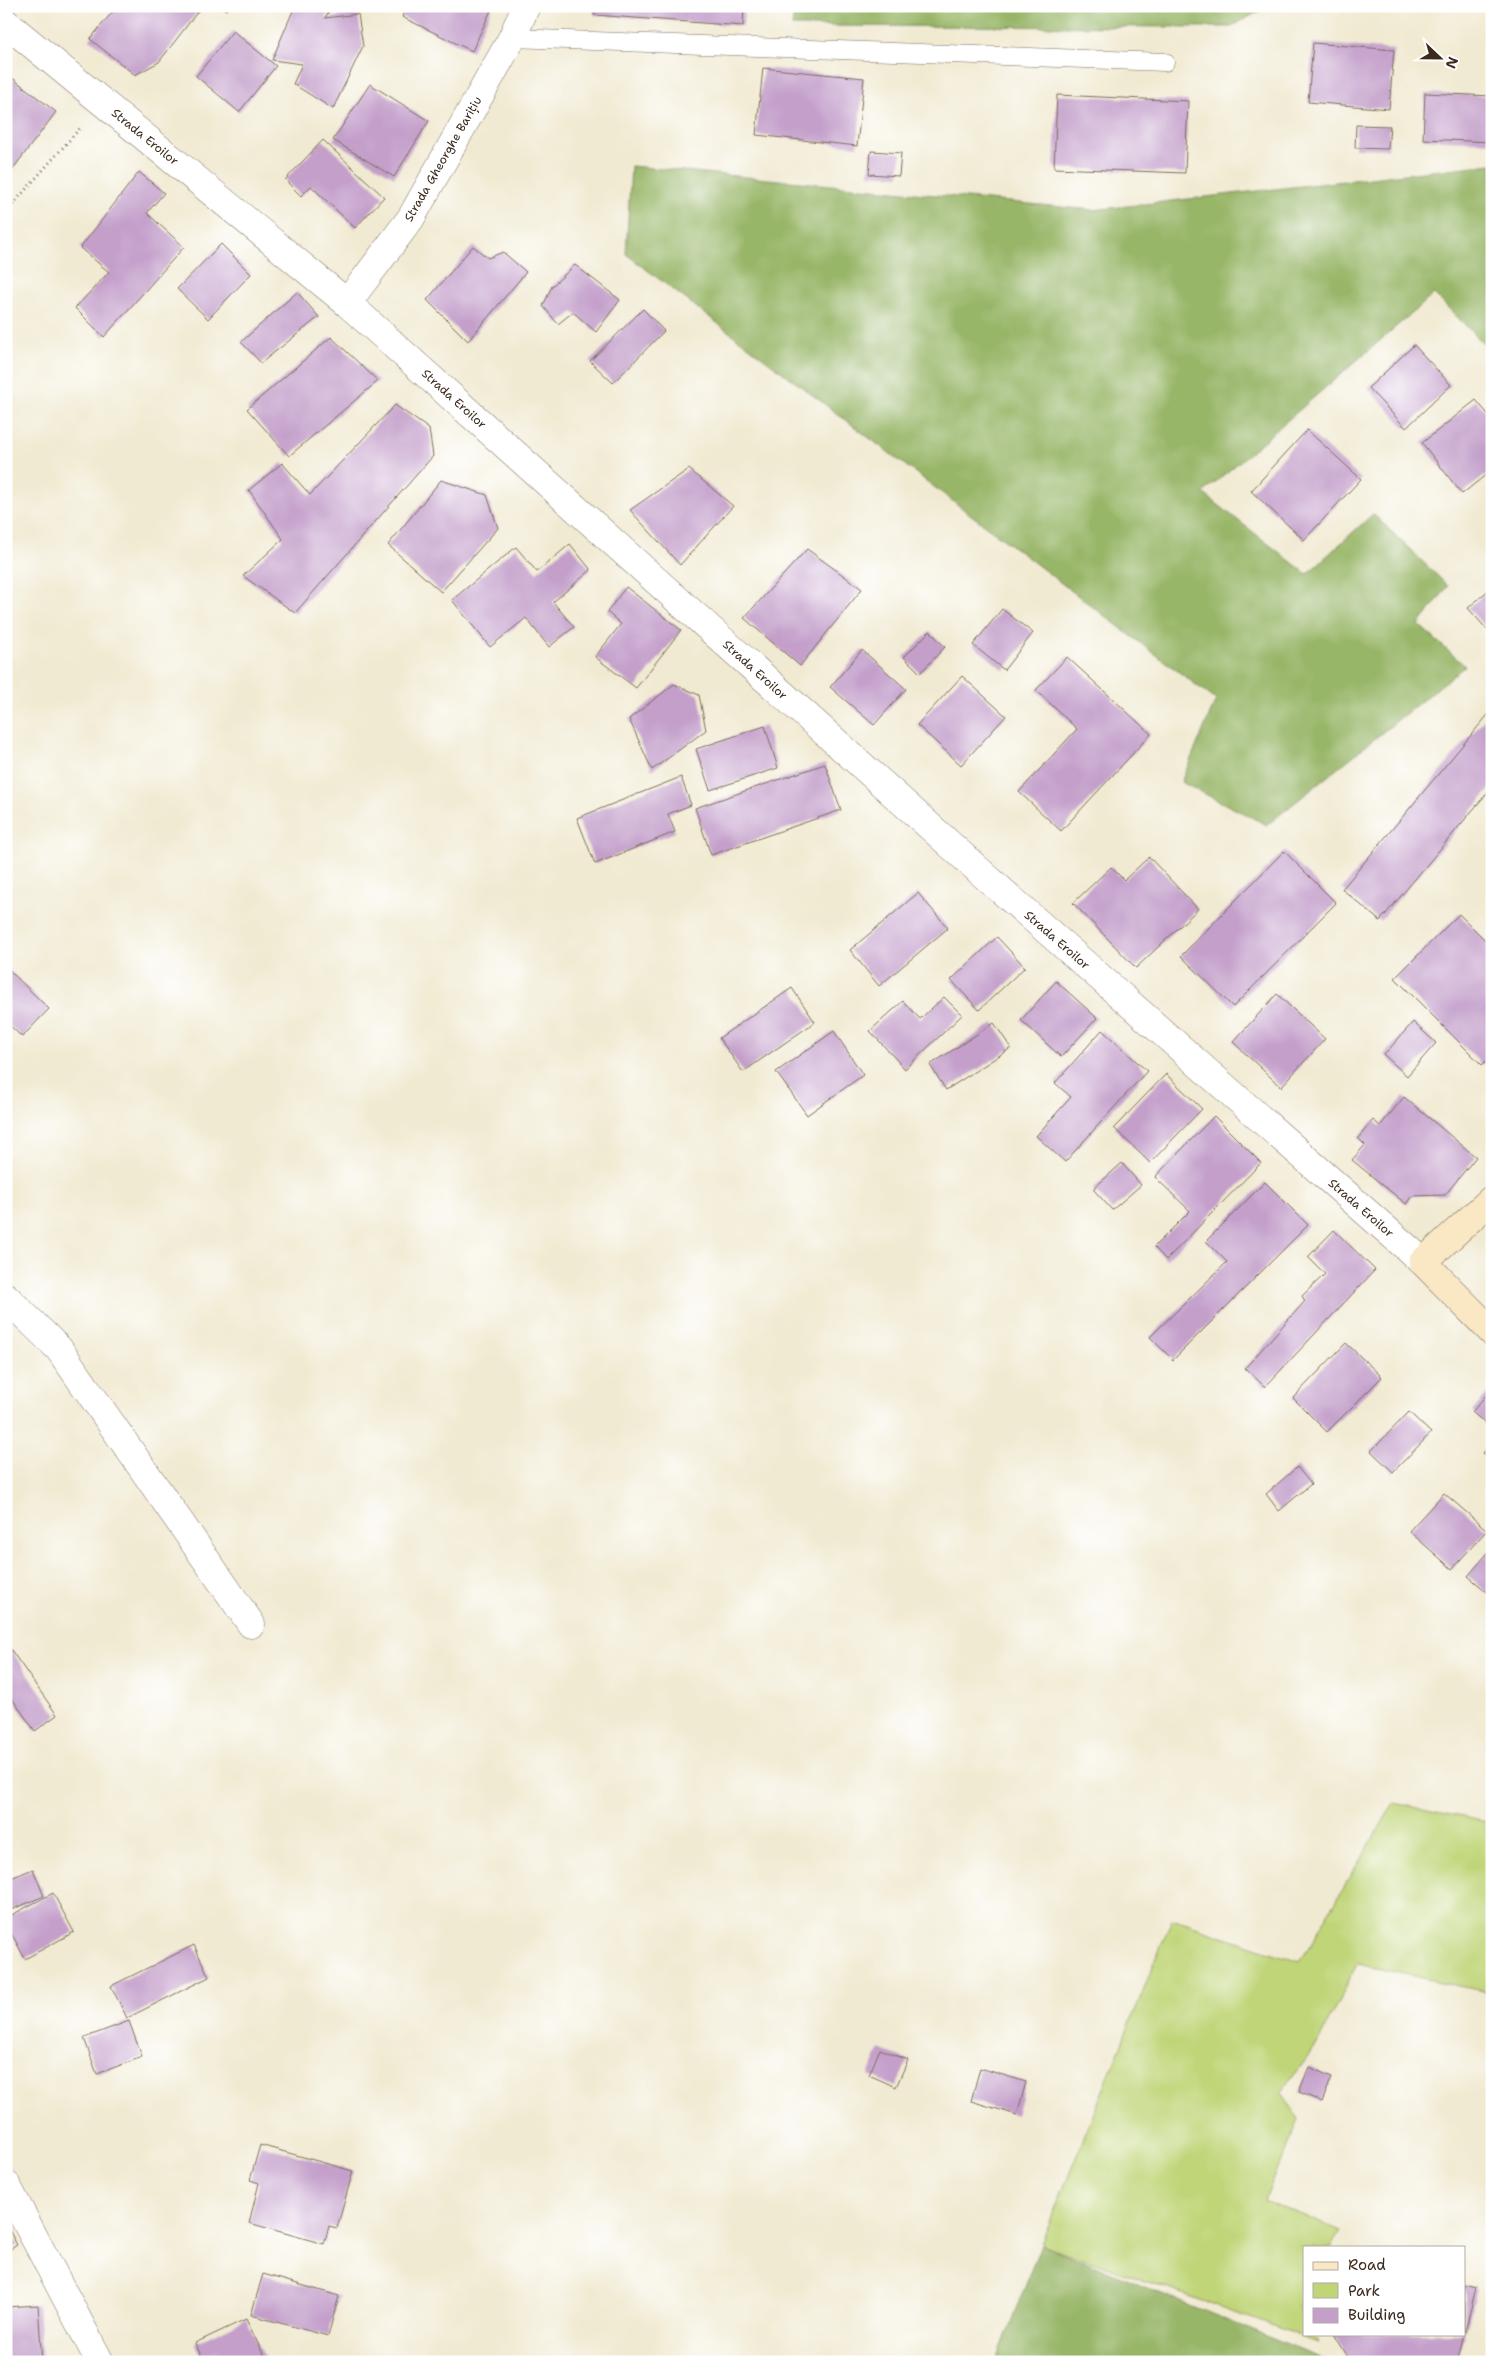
<svg xmlns="http://www.w3.org/2000/svg" width="1498" height="2368" viewBox="0 0 1498 2368" font-family="'Shantell Sans',sans-serif">
<rect width="100%" height="100%" fill="#fff"/>
<filter id="ink" filterUnits="userSpaceOnUse"><feTurbulence type="fractalNoise" baseFrequency=".02" numOctaves="2"/><feDisplacementMap in="SourceGraphic" scale="10" xChannelSelector="R" yChannelSelector="G"/><feConvolveMatrix kernelMatrix="1 2 1 2 8 2 1 2 1" color-interpolation-filters="sRGB"/></filter>
<filter id="wash" filterUnits="userSpaceOnUse"><feTurbulence type="fractalNoise" baseFrequency=".0096" numOctaves="4" result="noise"/><feDisplacementMap in="SourceGraphic" scale="20" xChannelSelector="R" yChannelSelector="G"/><feGaussianBlur stdDeviation="1.12" result="paint"/><feColorMatrix in="noise" values="0 0 0 0 0 0 0 0 0 0 0 0 0 0 0 0 0 1.4 0 .05"/><feComposite in="paint" operator="in"/></filter>
<g filter="url(#wash)">
<rect width="100%" height="100%" fill="#f1ead2"/>
<path fill="#c0d578" stroke="#7e804b" d="M1394,1803L1492,1823V1993L1357,1964L1318,2043L1281,2093L1299,2119L1265,2199L1341,2232L1332,2247H1304V2295L1298,2306L1304,2317V2334H1314L1318,2342L1041,2244L1172,1919L1300,1962Z"/>
<path fill="#98b668" stroke="#6a7043" d="M795,6H1268L1231,27L792,26Z
M1492,164V352L1434,294L1203,493L1307,574L1373,514L1448,586L1419,625L1465,666L1267,825L1181,782L1216,700L626,254L631,166L1093,210Z
M1041,2244L1329,2362H996Z"/>
<g id="blocks">
<path fill="#c39fca" d="M110,6H202L159,62L135,75L90,39L114,10Z
M217,6H229L227,10Z
M295,6H332L325,18L358,14L363,46L333,109L293,84L302,64L272,60Z
M406,6H493L472,51L402,17Z
M594,6H744L743,26L594,15Z
M233,31L276,66L239,112L196,76Z
M1313,43L1394,50L1389,109L1308,102Z
M763,68L864,78L857,146L756,135Z
M6,73L56,112L9,174L6,172Z
M370,84L429,121L394,177L333,140Z
M1425,93L1492,96V142L1423,139Z
M1057,95L1188,101L1185,173L1054,168Z
M1356,125L1390,126L1388,149L1355,148Z
M323,140L384,197L355,228L311,186L301,196L285,180Z
M871,151L901,153L899,176L869,174Z
M139,172L164,193L147,213L184,247L104,337L75,308L109,272L80,248Z
M221,244L251,274L208,319L177,289Z
M473,246L488,258L503,252L526,272L468,341L427,300Z
M575,265L620,300L596,332L573,312L558,324L543,306L552,286Z
M297,292L319,317L261,363L241,342Z
M643,309L664,331L613,383L590,361Z
M331,337L378,381L289,456L247,409Z
M1414,345L1451,385L1406,428L1368,388Z
M1476,400L1492,419V470L1462,494L1422,443Z
M395,405L429,429L433,456L295,613L243,576L283,539L249,490L282,463L310,495Z
M1307,430L1361,479L1304,540L1251,491Z
M689,469L733,506L680,565L630,510Z
M441,480L487,495L498,528L441,592L388,545Z
M570,544L591,570L553,602L574,627L549,647L526,618L490,647L452,600L516,547L537,572Z
M807,549L862,589L800,666L744,618Z
M626,587L681,630L636,688L595,657L621,624L607,612Z
M1492,587V632L1490,633L1468,608Z
M1002,609L1033,633L1004,670L973,645Z
M930,631L945,647L920,673L904,657Z
M862,650L906,689L874,725L830,687Z
M1067,657L1151,734L1061,831L1019,792L1077,729L1036,690Z
M962,676L1006,716L961,765L917,725Z
M674,684L699,695L706,730L652,770L629,719Z
M1492,710V787L1380,921L1342,889Z
M765,726L778,768L710,790L696,749Z
M825,764L841,810L711,855L695,808Z
M681,777L691,805L668,814L675,832L595,864L577,818Z
M1284,851L1336,903L1233,1007L1181,956Z
M1149,857L1198,909L1136,968L1073,903L1111,867L1124,880Z
M918,893L948,928L879,986L850,950Z
M1459,914L1492,947V1055L1482,1065L1395,978Z
M997,937L1025,967L979,1010L951,980Z
M6,967L49,1009L22,1037L6,1022Z
M1056,981L1097,1018L1061,1057L1021,1020Z
M792,988L815,1022L743,1072L719,1038Z
M1277,994L1325,1039L1281,1087L1233,1042Z
M944,997L962,1015L905,1069L870,1031L903,1001L920,1019Z
M1413,1022L1436,1043L1407,1076L1384,1055Z
M994,1023L1011,1048L946,1090L930,1065Z
M1102,1030L1147,1071L1065,1162L1036,1136L1071,1097L1055,1083Z
M834,1031L863,1075L807,1115L776,1072Z
M1166,1074L1202,1109L1150,1163L1114,1128Z
M1404,1097L1476,1157L1445,1195L1412,1196L1406,1204L1352,1160L1365,1145L1358,1138L1373,1120L1380,1126Z
M1214,1116L1261,1163L1166,1260L1154,1247L1190,1211L1155,1177Z
M1122,1163L1141,1185L1112,1210L1093,1189Z
M1265,1182L1308,1225L1173,1360L1150,1337L1227,1262L1206,1241Z
M1334,1230L1375,1270L1265,1387L1245,1368L1305,1301L1302,1296L1325,1274L1308,1257Z
M1346,1343L1382,1377L1327,1432L1293,1398Z
M1492,1388V1429L1472,1412Z
M1409,1412L1431,1433L1393,1472L1371,1451Z
M1492,1442V1461L1482,1453Z
M1297,1467L1311,1484L1279,1511L1266,1494Z
M1444,1493L1487,1530L1452,1569L1409,1531Z
M1492,1548V1596L1468,1576Z
M6,1643L57,1715L35,1731L6,1690Z
M33,1869L44,1896L6,1912V1880Z
M53,1893L74,1932L25,1959L6,1923V1918Z
M194,1945L209,1977L127,2018L111,1986Z
M129,2021L142,2057L97,2074L84,2038Z
M880,2049L908,2060L896,2087L869,2075Z
M1309,2067L1332,2077L1322,2102L1299,2092Z
M980,2068L1026,2082L1017,2115L971,2101Z
M260,2145L353,2171L337,2228L329,2226L324,2244L249,2223L259,2183L250,2180Z
M6,2224L17,2245L6,2252Z
M263,2274L339,2296L328,2336L251,2315Z
M1464,2285L1476,2288L1465,2332H1464Z
M38,2305L42,2362H6V2307Z
M246,2319L267,2362H204L195,2343Z
M1334,2334H1464L1457,2362H1351Z"/>
</g>
</g>
<g filter="url(#ink)">
<use href="#blocks" fill-opacity="0" stroke="#7b6d5d" stroke-width="1"/>
<g fill="none" stroke-linecap="round" stroke-linejoin="round">
<defs>
<path id="lane" d="M512,38L1165,62"/>
<path id="street" d="M6,23L347,303L985,876L1423,1262
M347,303L411,218L512,38L526,6
M6,1297L59,1349L251,1624
M6,2184L100,2362"/>
<path id="secondary" d="M1492,1199L1423,1262L1492,1332"/>
</defs>
<use href="#lane" stroke="#7b6d5d" stroke-width="19"/>
<use href="#street" stroke="#7b6d5d" stroke-width="29"/>
<use href="#secondary" stroke="#7b6d5d" stroke-width="29"/>
<path stroke="#7b6d5d" stroke-width="3" stroke-dasharray="1 4" stroke-linecap="butt" d="M6,212L81,127"/>
<use href="#lane" stroke="#fff" stroke-width="18"/>
<use href="#street" stroke="#fff" stroke-width="28"/>
<use href="#secondary" stroke="#fae7c3" stroke-width="28"/>
</g>
</g>
<g text-anchor="middle" dominant-baseline="central" stroke-width="4.5" stroke-linejoin="round" paint-order="stroke">
<g font-size="12" fill="#3b2a1e" stroke="#fff">
<text transform="translate(145 137) rotate(39)">Strada Eroilor</text>
<text transform="translate(443 159) rotate(-60)">Strada Gheorghe Barițiu</text>
<text transform="translate(454 399) rotate(42)">Strada Eroilor</text>
<text transform="translate(755 670) rotate(42)">Strada Eroilor</text>
<text transform="translate(1057 940) rotate(41)">Strada Eroilor</text>
<text transform="translate(1361 1208) rotate(41)">Strada Eroilor</text>
</g>
</g>
<rect width="1498" height="2368" fill="none" stroke="#fff" stroke-width="25"/>
<rect x="1303" y="2246" width="162" height="90" fill="#ffffff" stroke="#b1aaa5"/>
<rect x="1313" y="2262" width="25" height="8" fill="#fae7c3" stroke="#b1aaa5"/>
<text x="1348" y="2270" font-size="15" fill="#3b2a1e">Road</text>
<rect x="1313" y="2283" width="25" height="15" fill="#c0d578" stroke="#b1aaa5"/>
<text x="1348" y="2296" font-size="15" fill="#3b2a1e">Park</text>
<rect x="1313" y="2308" width="25" height="15" fill="#c39fca" stroke="#b1aaa5"/>
<text x="1348" y="2320" font-size="15" fill="#3b2a1e">Building</text>
<g transform="translate(1440 58) rotate(112)" stroke="#ffffff" stroke-width="4" paint-order="stroke">
<path d="M0-4L9 19L0 12L-9 19Z" fill="#3b2a1e"/>
<text y="-8" font-size="14" font-weight="bold" text-anchor="middle" fill="#3b2a1e">N</text>
</g>
</svg>
